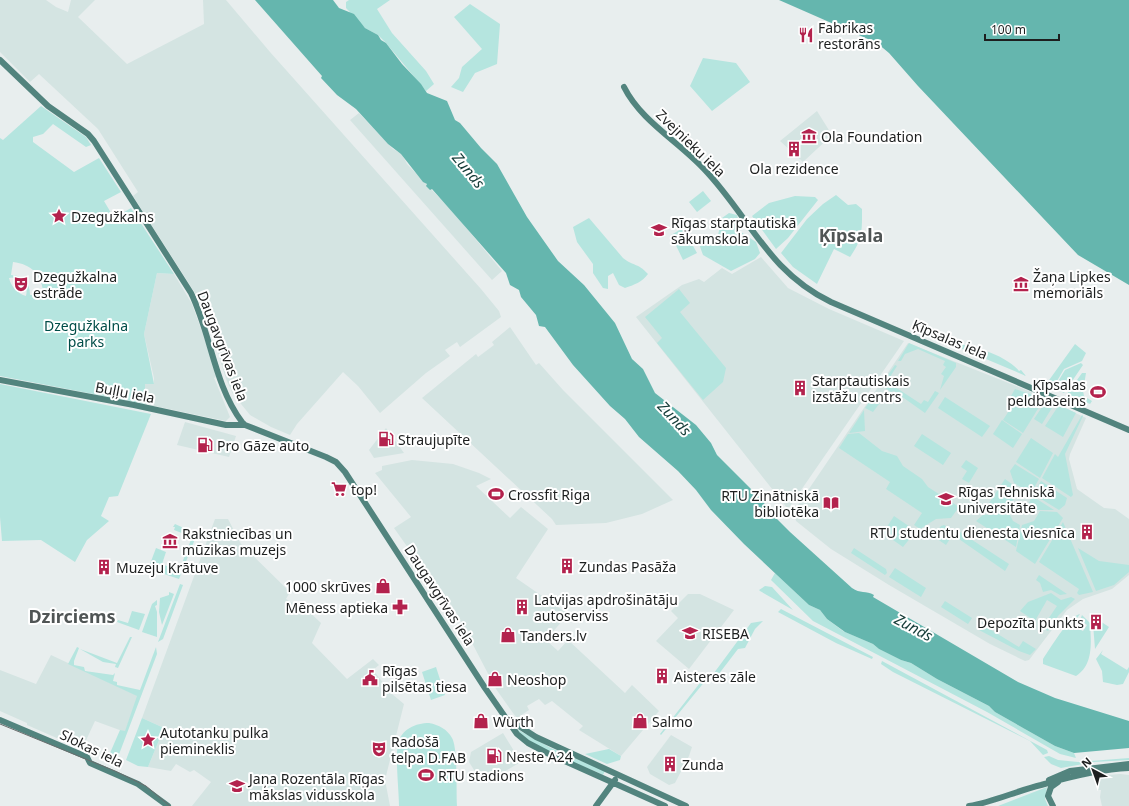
<svg xmlns="http://www.w3.org/2000/svg" width="1129" height="806" viewBox="0 0 1129 806" font-family="'Noto Sans',sans-serif">
<rect width="100%" height="100%" fill="#e8eeee"/>
<path fill="#d4e4e2" d="M0,0H46L56,7L68,12L71,0H95L78,17L127,64L204,24L203,0H226L270,52L481,289L499,311L501,317L460,347L457,342L445,350L450,356L426,373L380,413L358,386L343,372L297,424L290,435L271,427L250,415L233,394L226,379L204,307L133,196L138,192L98,129L39,74L30,82L0,52Z
M817,111L832,135L803,162L780,141Z
M359,113L393,149L402,154L407,164L454,213L502,271L492,280L350,120Z
M761,257L788,288L829,309L904,341L788,509L636,317L682,285L699,279L704,282L722,268L732,274Z
M157,273L174,274L192,304L218,376L214,378L215,380L230,417L226,421L145,404V384H154V378L144,334Z
M510,327L536,365L539,363L563,390L673,500L642,514L606,523L556,525L552,519L422,398L476,354L478,357L494,345L492,342Z
M908,343L1031,392L1086,418L1070,454L1069,459L1077,489L1104,508L1115,509L1129,519V575L1112,589L1083,599L1067,610L1029,660L1025,661L990,644L889,585L831,549L796,521L794,513L796,508Z
M185,422L236,436L229,457L177,445Z
M386,428L404,453L374,458L369,450Z
M412,460L453,464L479,473L491,479L476,486L510,518L521,507L548,529L516,578L568,614L546,640L558,651L568,640L625,693L632,685L659,711L621,756L579,730L583,726L552,701L545,705L539,699L527,706L529,710L517,718L513,713L496,689L457,614L434,579L411,552L394,528L411,517L375,473L382,470V466Z
M215,519H228L241,544L290,592L286,599L302,609L304,607L321,623L312,643L347,679L373,659L379,665L373,670L392,694L404,704L385,780L390,806H192L211,782L194,770L190,772L176,764L171,771L148,767L164,728L142,718Z
M688,594H700L734,610L689,669L656,641L678,618L671,611Z
M51,655L138,696L125,732L95,721L82,749L27,725V723L0,711V670L36,684Z
M503,733L519,759V763L492,779L483,775L479,778L469,762L471,752Z
M671,735L692,747L689,756L675,783L669,785L650,774L647,767Z
M1120,774L1129,775V806H1102L1100,797L1101,790H1098V788L1100,779L1107,775Z"/>
<path fill="#b5e5df" fill-rule="evenodd" d="M349,0H390L377,9L392,33L426,71L434,84L426,91L386,43L378,35L365,28L346,8V2Z
M470,4L500,24L497,64L475,73L463,92L451,87L459,78L462,67L482,49L454,17Z
M703,58L736,63L750,82L712,111L690,86Z
M41,106L86,137L91,145L86,147L53,124L43,134L33,137V142L74,172L99,158L121,192L104,201L114,218L131,208L174,274L157,273L144,334L154,384H145V404L0,376V138L3,140ZM13,262C31,264 43,275 43,294L30,295C30,282 24,276 11,275ZM9,278C21,276 29,284 26,296C18,294 11,287 9,278Z
M703,191L711,201L697,212L689,202Z
M836,195L848,205L856,204L862,209C862,230 863,239 850,257L834,249L817,284L793,267L781,253L807,219L823,204Z
M795,196L815,197L818,200L788,238L776,249L752,216L769,203Z
M729,213L737,215L739,222L735,228L756,242L760,253L755,259L731,271L703,255L699,244L718,235L722,218Z
M589,218L623,258C634,267 637,262 648,274C642,282 634,285 625,288L619,285L613,273L608,276V289L603,288L593,273V264L577,242L573,227Z
M683,228L697,253L683,260L671,235Z
M679,289L690,303L680,312L726,368L723,382L703,400L657,343L662,338L645,317Z
M909,343L956,363V367L940,390L944,376L941,374L946,367L943,365L945,361L918,349L905,354L901,361H898Z
M948,343C969,344 1005,354 1019,371L1021,370L1026,376Z
M1075,344L1086,353L1082,361L1064,369L1053,388L1034,379V378L1047,383Z
M1081,363L1083,365L1064,393L1054,388L1065,370Z
M895,365L897,366L890,377L895,381L892,385L921,404L924,400L928,402L935,391L939,393L925,413L894,391L891,392L884,387L883,382Z
M1082,373H1086L1083,391L1084,396L1092,401L1090,404L1067,394Z
M0,384L151,414L118,496L109,497L101,516L109,521L87,540L75,562L41,540L2,541L0,517Z
M1015,389L1044,399L1023,433L1003,420L1016,400L1011,396Z
M876,393L885,396L873,412L865,408Z
M945,397L990,426L982,437L938,408Z
M1046,401L1055,403L1042,424L1034,419Z
M1059,405L1076,413L1063,437L1045,426Z
M864,410L865,431L849,433Z
M1082,415L1083,416L1065,454L1073,495L1071,497L1042,478L1055,454L1058,457Z
M1002,420L1022,434L1013,448L993,434Z
M859,433L882,451L897,456L903,466L922,479L928,487L959,507L951,518L936,519L920,529L914,525L922,513L886,489L890,482L839,448L848,434Z
M922,434L951,453L943,465L914,446Z
M1031,438L1053,453L1040,478L1016,462Z
M966,460L978,468L969,483L962,479L967,471L961,467Z
M1015,464L1039,479L1031,493L1014,483L1010,471Z
M1005,479L1012,484L1015,495L1009,510L983,512Z
M1041,481L1067,498L1065,505L1059,510L1033,494Z
M1032,496L1054,510H1031L1029,503Z
M1040,511L1057,512L1063,518L1035,564L1016,551L1022,525L1034,521Z
M1009,513L1013,521L1020,525L1016,547L976,521L983,515Z
M894,516L916,531L903,547L883,533Z
M1063,522L1093,592L1079,595L1077,593L1079,589L1039,562Z
M175,524L197,534L179,579L161,573L162,570L152,567L150,564L156,548L166,552L162,564L179,571L192,537L174,530L175,527H173Z
M944,525L955,531L946,545L933,536L941,526Z
M960,532L1009,564L1005,571L956,537Z
M854,548L886,569L887,573L885,575L851,553Z
M1078,548L1099,561L1129,565V572L1114,585L1096,591Z
M895,568L926,588L921,597L889,577Z
M775,573L809,605L820,610L827,619L843,631L873,644L879,649L901,660L911,663L937,679L989,706L995,712L1055,746L1074,753L1076,758L1060,754L987,712L813,621L771,580Z
M1039,575L1067,594L1060,595L1051,590L1043,592L1040,583L1036,580Z
M180,584L183,585L163,639L158,642Z
M765,586L772,587L793,610L760,591L759,590Z
M169,592L174,594L162,625L159,612L160,598L169,595Z
M1051,593L1061,600L1071,597L1075,599L1058,616L1048,631L1042,628L1057,606L1047,600L1035,621L1020,611L1028,602Z
M157,600V605L155,606L157,612V637L142,632L152,604Z
M945,601L972,618L968,624L941,607Z
M781,609L873,657L872,659L836,643L778,612Z
M132,611L145,614L139,630L117,622L118,620L128,623Z
M1080,614L1077,618L1075,617L1072,623L1077,628L1083,631L1087,625L1080,620L1082,615L1090,623C1091,641 1094,665 1076,676L1043,664V659C1050,649 1069,616 1080,614Z
M763,621L755,629L745,648L738,649L715,679L711,677L751,623Z
M1100,621L1109,627L1095,649L1093,624L1099,625Z
M983,625L1019,647L1023,641L1036,649L1030,655L1019,651L979,630Z
M130,637H132L118,668L115,667L116,664L103,662L80,649L117,663Z
M77,647L79,648L74,661V665L84,667L85,671L113,675L115,673L113,681L117,682V685L140,690L156,647L157,654L118,757L112,762L107,760L120,730L125,731L137,696L68,664Z
M1103,650L1101,654L1127,670L1129,667V672L1123,684L1117,685L1103,682L1102,671L1096,659Z
M882,661L1047,750L1048,753L1043,755L1030,741L893,672L881,664Z
M436,667L445,695L431,700L422,672Z
M703,679L706,680L661,735L660,734Z
M142,718L164,728L148,767L138,766L126,760Z
M429,723C439,725 447,729 452,738C458,748 456,792 457,806H399C399,791 395,757 398,744C401,729 416,723 429,723Z
M515,728L551,748L605,771L603,775C574,761 537,753 515,728Z
M609,749L621,756L620,760L607,764L585,754Z
M1049,756L1058,760L1078,762L1129,758V760L1094,762L1061,768L1051,764L1044,757Z
M1047,787L1045,799L1048,806H998Z"/>
<path fill="#65b6ae" d="M255,0H333L339,8L354,14L365,28L378,35L381,40L386,43L402,64L421,84L427,93L447,101L455,120L460,123L481,148L497,164L527,217L558,261L584,285L615,323L632,359L643,369L655,393L696,425L711,443L717,455L762,500L770,512L790,532L852,588C860,594 866,590 874,595L873,597L1018,682L1055,698L1129,721V748L1074,753L1055,746L995,712L989,706L937,679L911,663L901,660L879,649L873,644L845,632L827,619L820,610L809,605L744,544L711,510L696,490L678,471L639,437L625,419L610,406L573,365L545,327L539,326L536,315L521,297L519,290L510,285L506,273L432,189L430,190L426,186L427,184L423,182L401,154L388,144L356,109L337,95L321,78L322,76Z
M779,0H1129V285L1078,255L918,86L889,53L877,43Z"/>
<g fill="none" stroke-linecap="round" stroke-linejoin="round">
<path stroke="#52847e" stroke-width="6" d="M0,60L48,106L88,134L94,141L191,293C211,334 214,385 242,422L245,425L326,457L336,462L345,472L485,688L517,734L528,743L549,754L665,806
M624,87C641,121 678,141 704,169C750,217 767,271 831,302L1129,430
M0,380L134,405L226,425H245
M508,719L536,737L686,806
M0,720L87,757L90,763L138,784L168,806
M1049,780L1070,771L1129,764
M596,806L615,780
M969,806C994,802 1016,791 1041,785C1069,777 1100,769 1129,768
M1053,806L1048,796L1051,787L1058,782"/>
<path stroke="#696d6d" stroke-width="1" d="M0,724L115,771L146,786L170,806"/>
</g>
<defs>
<symbol id="restaurant-bare" viewBox="-9 -9 18 18"><path d="M-5-6h1v4h1v-4h1v4h1v-4h1v5L-1.5 .5V6h-2V.5L-5-1ZM5-6V6H3V1.5H1.5Q1.5-4 5-6Z" fill="#b3224d" stroke="#fff" stroke-width="2.5" paint-order="stroke"/></symbol>
<symbol id="museum-bare" viewBox="-9 -9 18 18"><path d="M0-6L6-3V-2H-6V-3ZM-5-1h2V3h-2ZM-1-1h2V3h-2ZM3-1h2V3H3ZM-6 4H6V6H-6Z" fill="#b3224d" stroke="#fff" stroke-width="2.5" paint-order="stroke"/></symbol>
<symbol id="building-bare" viewBox="-9 -9 18 18"><path d="M-4-6H4V6H1V3H-1V6H-4ZM-2.5-4.3h1.7v1.8h-1.7ZM.8-4.3h1.7v1.8H.8ZM-2.5-1h1.7V.8h-1.7ZM.8-1h1.7V.8H.8Z" fill="#b3224d" stroke="#fff" stroke-width="2.5" paint-order="stroke"/></symbol>
<symbol id="sight-bare" viewBox="-9 -9 18 18"><path d="M0-6L1.8-2.2L6-1.7L2.9 1.2L3.7 5.4L0 3.3L-3.7 5.4L-2.9 1.2L-6-1.7L-1.8-2.2Z" fill="#b3224d" stroke="#fff" stroke-width="2.5" paint-order="stroke"/></symbol>
<symbol id="school-bare" viewBox="-9 -9 18 18"><path d="M0-5L7-2L0 1L-7-2ZM-4 1L0 2.5L4 1V4Q0 6-4 4Z" fill="#b3224d" stroke="#fff" stroke-width="2.5" paint-order="stroke"/></symbol>
<symbol id="theatre-bare" viewBox="-9 -9 18 18"><path d="M-5-5.5Q0-4 5-5.5V0Q5 5 0 6Q-5 5-5 0ZM-3.3-2.5H-1v1.5H-3.3ZM1-2.5H3.3v1.5H1ZM-2.8 1Q0 5.5 2.8 1Z" fill="#b3224d" stroke="#fff" stroke-width="2.5" paint-order="stroke"/></symbol>
<symbol id="stadium-bare" viewBox="-9 -9 18 18"><path d="M0-5a6.5 5 0 1 0 0 10a6.5 5 0 1 0 0-10ZM-3.5-1.8h7v3.6h-7Z" fill="#b3224d" stroke="#fff" stroke-width="2.5" paint-order="stroke"/></symbol>
<symbol id="fuel-bare" viewBox="-9 -9 18 18"><path d="M-5.5-6h7V0h2V4h1.3V-2.5L3-4.5l.8-.8L6-3V5H2.5V1h-1V6h-7ZM-4.2-4.7v3.2H.2V-4.7Z" fill="#b3224d" stroke="#fff" stroke-width="2.5" paint-order="stroke"/></symbol>
<symbol id="supermarket-bare" viewBox="-9 -9 18 18"><path d="M-6-5.5h2.5l.6 2H6L4.5 2H-2.5L-4.4-4H-6ZM-1.5 3.2a1.3 1.3 0 1 0 .1 0ZM3 3.2a1.3 1.3 0 1 0 .1 0Z" fill="#b3224d" stroke="#fff" stroke-width="2.5" paint-order="stroke"/></symbol>
<symbol id="university-bare" viewBox="-9 -9 18 18"><path d="M0-5L7-2L0 1L-7-2ZM-4 1L0 2.5L4 1V4Q0 6-4 4Z" fill="#b3224d" stroke="#fff" stroke-width="2.5" paint-order="stroke"/></symbol>
<symbol id="library-bare" viewBox="-9 -9 18 18"><path d="M-6-4Q-3-5.5-.7-3.5V5Q-3 3-6 4ZM6-4Q3-5.5 .7-3.5V5Q3 3 6 4Z" fill="#b3224d" stroke="#fff" stroke-width="2.5" paint-order="stroke"/></symbol>
<symbol id="shop-bare" viewBox="-9 -9 18 18"><path d="M-5-2.5h2.3a2.7 3.5 0 0 1 5.4 0H5L5.5 6h-11ZM-1.5-2.5h3a1.5 2.3 0 0 0-3 0Z" fill="#b3224d" stroke="#fff" stroke-width="2.5" paint-order="stroke"/></symbol>
<symbol id="pharmacy-bare" viewBox="-9 -9 18 18"><path d="M-2-6h4v4h4v4h-4v4h-4v-4h-4v-4h4Z" fill="#b3224d" stroke="#fff" stroke-width="2.5" paint-order="stroke"/></symbol>
<symbol id="civic-bare" viewBox="-9 -9 18 18"><path d="M-.6-6.5H3V-4.5H.6V-3L4-1V1h2V6H-6V1h2V-1L-.6-3ZM-1.2 2.5V6h2.4V2.5Z" fill="#b3224d" stroke="#fff" stroke-width="2.5" paint-order="stroke"/></symbol>
</defs>
<g fill-rule="evenodd">
<use href="#restaurant-bare" x="795" y="24" width="22" height="22"/>
<use href="#museum-bare" x="798" y="125" width="22" height="22"/>
<use href="#building-bare" x="783" y="138" width="22" height="22"/>
<use href="#sight-bare" x="48" y="205" width="22" height="22"/>
<use href="#school-bare" x="648" y="219" width="22" height="22"/>
<use href="#theatre-bare" x="10" y="273" width="22" height="22"/>
<use href="#museum-bare" x="1010" y="273" width="22" height="22"/>
<use href="#building-bare" x="789" y="377" width="22" height="22"/>
<use href="#stadium-bare" x="1087" y="381" width="22" height="22"/>
<use href="#fuel-bare" x="375" y="428" width="22" height="22"/>
<use href="#fuel-bare" x="194" y="434" width="22" height="22"/>
<use href="#supermarket-bare" x="328" y="478" width="22" height="22"/>
<use href="#stadium-bare" x="485" y="483" width="22" height="22"/>
<use href="#university-bare" x="935" y="488" width="22" height="22"/>
<use href="#library-bare" x="820" y="492" width="22" height="22"/>
<use href="#building-bare" x="1076" y="521" width="22" height="22"/>
<use href="#museum-bare" x="159" y="530" width="22" height="22"/>
<use href="#building-bare" x="556" y="555" width="22" height="22"/>
<use href="#building-bare" x="93" y="556" width="22" height="22"/>
<use href="#shop-bare" x="372" y="575" width="22" height="22"/>
<use href="#pharmacy-bare" x="389" y="596" width="22" height="22"/>
<use href="#building-bare" x="511" y="596" width="22" height="22"/>
<use href="#building-bare" x="1085" y="611" width="22" height="22"/>
<use href="#university-bare" x="679" y="622" width="22" height="22"/>
<use href="#shop-bare" x="497" y="624" width="22" height="22"/>
<use href="#building-bare" x="651" y="665" width="22" height="22"/>
<use href="#civic-bare" x="359" y="667" width="22" height="22"/>
<use href="#shop-bare" x="484" y="668" width="22" height="22"/>
<use href="#shop-bare" x="470" y="710" width="22" height="22"/>
<use href="#shop-bare" x="629" y="710" width="22" height="22"/>
<use href="#sight-bare" x="137" y="729" width="22" height="22"/>
<use href="#theatre-bare" x="368" y="738" width="22" height="22"/>
<use href="#fuel-bare" x="483" y="745" width="22" height="22"/>
<use href="#building-bare" x="659" y="753" width="22" height="22"/>
<use href="#stadium-bare" x="415" y="764" width="22" height="22"/>
<use href="#university-bare" x="226" y="775" width="22" height="22"/>
</g>
<g text-anchor="middle" dominant-baseline="central" stroke-width="4" stroke-linejoin="round" paint-order="stroke">
<g font-size="14" fill="#1d1f1f" stroke="#fff" text-anchor="start">
<text x="818" y="27">Fabrikas<tspan x="818" dy="16">restorāns</tspan></text>
<text x="821" y="136">Ola Foundation</text>
<text x="794" y="168" text-anchor="middle">Ola rezidence</text>
<text x="71" y="216">Dzegužkalns</text>
<text x="671" y="222">Rīgas starptautiskā<tspan x="671" dy="16">sākumskola</tspan></text>
<text x="33" y="276">Dzegužkalna<tspan x="33" dy="16">estrāde</tspan></text>
<text x="1033" y="276">Žaņa Lipkes<tspan x="1033" dy="16">memoriāls</tspan></text>
<text x="812" y="380">Starptautiskais<tspan x="812" dy="16">izstāžu centrs</tspan></text>
<text x="1086" y="384" text-anchor="end">Ķīpsalas<tspan x="1086" dy="16">peldbaseins</tspan></text>
<text x="398" y="439">Straujupīte</text>
<text x="217" y="445">Pro Gāze auto</text>
<text x="351" y="489">top!</text>
<text x="958" y="491">Rīgas Tehniskā<tspan x="958" dy="16">universitāte</tspan></text>
<text x="508" y="494">Crossfit Riga</text>
<text x="819" y="495" text-anchor="end">RTU Zinātniskā<tspan x="819" dy="16">bibliotēka</tspan></text>
<text x="1075" y="532" text-anchor="end">RTU studentu dienesta viesnīca</text>
<text x="182" y="533">Rakstniecības un<tspan x="182" dy="16">mūzikas muzejs</tspan></text>
<text x="579" y="566">Zundas Pasāža</text>
<text x="116" y="567">Muzeju Krātuve</text>
<text x="371" y="586" text-anchor="end">1000 skrūves</text>
<text x="534" y="599">Latvijas apdrošinātāju<tspan x="534" dy="16">autoserviss</tspan></text>
<text x="388" y="607" text-anchor="end">Mēness aptieka</text>
<text x="1084" y="622" text-anchor="end">Depozīta punkts</text>
<text x="702" y="633">RISEBA</text>
<text x="520" y="635">Tanders.lv</text>
<text x="382" y="670">Rīgas<tspan x="382" dy="16">pilsētas tiesa</tspan></text>
<text x="674" y="676">Aisteres zāle</text>
<text x="507" y="679">Neoshop</text>
<text x="493" y="721">Würth</text>
<text x="652" y="721">Salmo</text>
<text x="160" y="732">Autotanku pulka<tspan x="160" dy="16">piemineklis</tspan></text>
<text x="391" y="741">Radošā<tspan x="391" dy="16">telpa D.FAB</tspan></text>
<text x="506" y="756">Neste A24</text>
<text x="682" y="764">Zunda</text>
<text x="438" y="775">RTU stadions</text>
<text x="249" y="778">Jaņa Rozentāla Rīgas<tspan x="249" dy="16">mākslas vidusskola</tspan></text>
</g>
<g font-size="14" fill="#1d1f1f" stroke="#fff">
<text transform="translate(691 143) rotate(44)">Zvejnieku iela</text>
<text transform="translate(950 339) rotate(23)">Ķīpsalas iela</text>
<text transform="translate(223 346) rotate(69)">Daugavgrīvas iela</text>
<text transform="translate(125 392) rotate(11)">Buļļu iela</text>
<text transform="translate(440 595) rotate(57)">Daugavgrīvas iela</text>
<text transform="translate(92 748) rotate(26)">Slokas iela</text>
</g>
<g font-size="14" fill="#004d48" stroke="#fff">
<text x="86" y="325">Dzegužkalna<tspan x="86" dy="16">parks</tspan></text>
</g>
<g font-size="15" font-style="italic" fill="#153c38" stroke="#fff">
<text transform="translate(469 170) rotate(50)">Zunds</text>
<text transform="translate(675 418) rotate(47)">Zunds</text>
<text transform="translate(914 627) rotate(28)">Zunds</text>
</g>
<g font-size="18" font-weight="bold" fill="#505555" stroke="#fff">
<text x="851" y="235">Ķīpsala</text>
<text x="72" y="616">Dzirciems</text>
</g>
</g>
<g transform="translate(1093 770) rotate(319)" stroke="#ffffff" stroke-width="3" paint-order="stroke">
<path d="M0-3L7 15L0 10L-7 15Z" fill="#1d1f1f"/>
<text y="-6" font-size="11" font-weight="bold" text-anchor="middle" fill="#1d1f1f">N</text>
</g>
<path d="M985 34v6h74v-6" fill="none" stroke="#1d1f1f" stroke-width="2"/>
<text x="991" y="34" font-size="12" fill="#1d1f1f" stroke="#ffffff" stroke-width="3" paint-order="stroke">100 m</text>
</svg>
